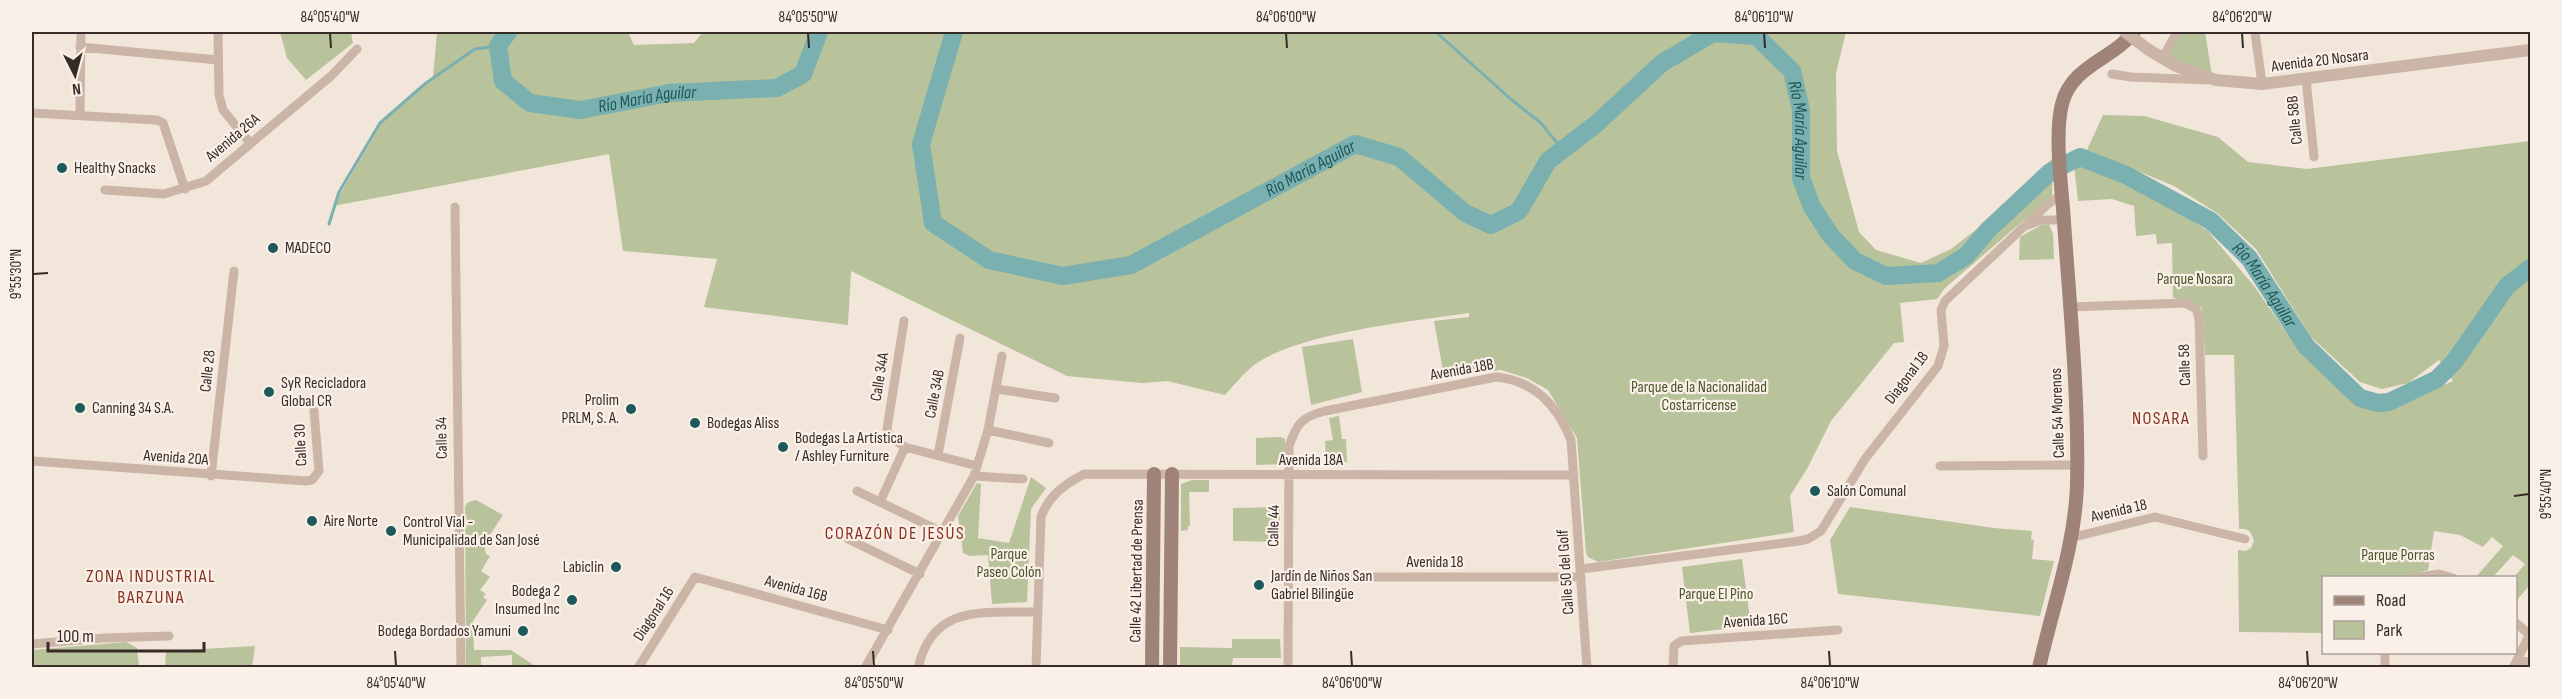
<svg xmlns="http://www.w3.org/2000/svg" width="2562" height="699" viewBox="0 0 2562 699" font-family="'Sofia Sans Condensed',sans-serif">
<rect width="100%" height="100%" fill="#f2e6db"/>
<path fill="#b8c29b" d="M280,32H351L353,43L306,80L287,58Z
M437,32H628L634,45L694,43L703,32H1846L1836,73L1837,151L1859,232L1876,250L1921,263L1951,249L1986,222L2053,158L2052,196L1945,288L1937,299L1900,303L1904,342L1894,343L1831,421L1808,467L1790,496L1794,532L1598,562L1588,557L1586,553L1577,438L1548,390L1527,378L1501,370L1444,376L1434,321L1469,317V313C1413,321 1298,333 1254,365C1244,373 1234,385 1225,395L1167,381L1142,383L1067,376L851,271L848,325L704,307L717,259L623,251L609,154L333,206L381,124L433,78Z
M2180,32H2205L2212,76L2168,58Z
M2103,115L2144,116L2218,137L2248,162L2307,169L2530,141V585L2516,601L2514,577L2525,564L2513,555L2493,577H2476L2503,546L2492,537L2483,547L2460,535L2434,531L2428,570L2405,577L2324,578L2323,633L2239,632L2238,550L2246,551L2251,548L2254,541C2251,532 2249,528 2239,529L2234,355H2205L2203,317L2201,307L2187,300L2173,298L2172,243L2157,244L2156,234L2136,236L2134,206L2112,199L2078,201L2074,165L2086,164L2124,178L2207,230L2254,286L2300,352L2357,406L2387,409L2453,381L2439,360L2408,383L2382,389L2360,382L2311,337L2256,249L2217,213L2174,186L2087,150Z
M2049,224L2053,234L2054,259L2019,260L2020,237L2041,225Z
M1353,339L1362,392L1311,405L1302,347Z
M1339,416L1342,439H1346L1347,462H1326L1325,441L1333,440L1329,418Z
M1281,437L1285,439V464L1256,465V438Z
M1031,477L1046,488L1031,509L1027,602L992,604L988,555L969,556L963,553L958,516L977,483L981,484L978,538L1009,543Z
M1209,480V492H1189L1190,526H1188V530L1181,531V484L1192,480Z
M476,500L503,515L484,544L486,554L490,556L481,571L490,577L480,590L486,594L483,597L487,600L473,621L474,650H511L535,666L534,667H512V655L481,657V667H466L465,507L468,502Z
M1280,507V542L1233,541V508Z
M1850,507L1994,528L2032,531L2031,539L2034,540L2032,559L2054,561L2040,616L1838,594L1830,540Z
M1742,559L1751,626L1690,633L1682,567Z
M1232,639H1280L1281,658H1233L1232,667H1180V647L1232,648Z
M126,642L137,648L139,667L32,668V650Z
M255,646L252,667H165L166,651Z"/>
<g fill="none" stroke-linecap="round" stroke-linejoin="round">
<path stroke="#7ab0af" stroke-width="3" d="M1436,32L1513,101L1540,122L1563,150
M329,224L339,192L380,123L426,83L475,49L498,46"/>
<g stroke="#7ab0af" stroke-width="18">
<path id="s1" d="M508,32L498,46L503,81L530,103L581,110L669,93L777,88L803,74L819,32"/>
<path id="s2" d="M954,32L921,144L933,223L989,260L1063,276L1131,265L1355,144L1399,157L1465,213L1491,225L1519,211L1548,161L1596,124L1662,63L1713,33L1756,36L1792,71L1801,110V178L1812,207L1831,236L1855,261L1886,276L1938,273L1966,256L1988,230L2050,172L2080,157L2126,175L2211,221L2249,258L2306,346L2360,398L2378,403L2389,402L2437,379L2454,362L2507,286L2530,268"/>
</g>
<path stroke="#cbb5a7" stroke-width="9" d="M218,32L219,95L223,110L250,143
M2255,32L2262,84
M80,47L218,60
M2162,59L2177,32
M2112,74L2131,77L2208,80
M2306,79L2314,157
M32,113L157,120L163,123L185,189
M80,115L81,32
M105,190L164,194L206,181L331,76L357,49
M455,207L461,668
M2028,225L2041,220H2064
M2070,307L2185,303L2196,309L2199,318L2203,456
M904,321L887,429L889,436L905,447L977,466
M997,389L1055,398
M988,430L1049,443
M938,455L960,338
M32,461L306,481L312,480L319,471L314,411
M1940,466L2076,465
M211,476L234,271
M974,476L1023,479
M857,491L942,532
M880,502L905,447
M2070,538L2155,517L2245,539
M848,539L920,574
M1581,569L1799,541L1808,539L1821,531L1865,459L1938,366L1944,346L1941,310L1945,301L2048,204L2062,194
M1288,577H1581
M2413,578L2439,574L2453,578
M2516,623L2530,635
M32,644L104,638L169,636
M2518,659L2530,663
M638,668L695,577L888,630
M865,668L974,476L988,430L1002,356
M918,668C933,603 984,613 1037,612
M1036,668L1041,517C1049,495 1064,485 1084,474L1574,475
M1288,668L1289,446C1297,423 1302,417 1325,411L1496,377C1535,381 1557,405 1571,440L1587,668
M1673,668L1674,646L1681,641L1838,630
M2385,668V652
M2513,668L2530,634"/>
<path stroke="#cbb5a7" stroke-width="12" d="M2149,50L2176,66L2216,80L2262,84L2530,50"/>
<path stroke="#9f8378" stroke-width="14" d="M1152,668L1154,474
M1170,668L1172,474
M2039,668C2052,608 2075,547 2077,485C2079,400 2070,308 2064,222C2062,189 2054,136 2062,104C2072,65 2112,60 2134,32"/>
<path stroke="#cbb5a7" stroke-width="12" d="M2125,32L2149,50"/>
</g>
<path fill="none" stroke="#372b28" stroke-width="2" d="M330,33L331,48M808,33L809,48M1286,33L1287,48M1764,33L1765,48M2242,33L2243,48M33,274L48,273M2514,496L2529,494M395,651L396,666M873,651L874,666M1351,651L1352,666M1829,651L1830,666M2307,651L2308,666"/>
<g fill="#1c5a59" stroke="#faf0e8" stroke-width="2">
<circle cx="62" cy="168" r="6"/>
<circle cx="273" cy="248" r="6"/>
<circle cx="269" cy="392" r="6"/>
<circle cx="80" cy="408" r="6"/>
<circle cx="631" cy="409" r="6"/>
<circle cx="695" cy="423" r="6"/>
<circle cx="783" cy="447" r="6"/>
<circle cx="1815" cy="491" r="6"/>
<circle cx="312" cy="521" r="6"/>
<circle cx="391" cy="531" r="6"/>
<circle cx="616" cy="567" r="6"/>
<circle cx="1259" cy="585" r="6"/>
<circle cx="572" cy="600" r="6"/>
<circle cx="523" cy="631" r="6"/>
</g>
<g text-anchor="middle" dominant-baseline="central" stroke-width="4.5" stroke-linejoin="round" paint-order="stroke">
<g font-size="16" fill="#372b28" stroke="#faf0e8">
<text transform="translate(2320 61) rotate(-7)">Avenida 20 Nosara</text>
<text transform="translate(2295 120) rotate(-96)">Calle 58B</text>
<text transform="translate(233 138) rotate(-40)">Avenida 26A</text>
<text transform="translate(2185 365) rotate(-92)">Calle 58</text>
<text transform="translate(1462 370) rotate(-10)">Avenida 18B</text>
<text transform="translate(208 371) rotate(-84)">Calle 28</text>
<text transform="translate(880 377) rotate(-81)">Calle 34A</text>
<text transform="translate(1907 378) rotate(-53)">Diagonal 18</text>
<text transform="translate(935 394) rotate(-79)">Calle 34B</text>
<text transform="translate(2058 413) rotate(-92)">Calle 54 Morenos</text>
<text transform="translate(442 438) rotate(-91)">Calle 34</text>
<text transform="translate(301 445) rotate(-93)">Calle 30</text>
<text transform="translate(176 458) rotate(4)">Avenida 20A</text>
<text x="1311" y="460">Avenida 18A</text>
<text transform="translate(2119 511) rotate(-13)">Avenida 18</text>
<text transform="translate(1274 526) rotate(-89)">Calle 44</text>
<text x="1435" y="562">Avenida 18</text>
<text transform="translate(1137 571) rotate(-89)">Calle 42 Libertad de Prensa</text>
<text transform="translate(1566 572) rotate(-94)">Calle 50 del Golf</text>
<text transform="translate(796 589) rotate(15)">Avenida 16B</text>
<text transform="translate(654 614) rotate(-57)">Diagonal 16</text>
<text transform="translate(1756 621) rotate(-4)">Avenida 16C</text>
</g>
<g font-size="16" fill="#372b28" stroke="#faf0e8" text-anchor="start">
<text x="74" y="168">Healthy Snacks</text>
<text x="285" y="248">MADECO</text>
<text x="281" y="383">SyR Recicladora<tspan x="281" dy="18">Global CR</tspan></text>
<text x="619" y="400" text-anchor="end">Prolim<tspan x="619" dy="18">PRLM, S. A.</tspan></text>
<text x="92" y="408">Canning 34 S.A.</text>
<text x="707" y="423">Bodegas Aliss</text>
<text x="795" y="438">Bodegas La Artística<tspan x="795" dy="18">/ Ashley Furniture</tspan></text>
<text x="1827" y="491">Salón Comunal</text>
<text x="324" y="521">Aire Norte</text>
<text x="403" y="522">Control Vial -<tspan x="403" dy="18">Municipalidad de San José</tspan></text>
<text x="604" y="567" text-anchor="end">Labiclin</text>
<text x="1271" y="576">Jardín de Niños San<tspan x="1271" dy="18">Gabriel Bilingüe</tspan></text>
<text x="560" y="591" text-anchor="end">Bodega 2<tspan x="560" dy="18">Insumed Inc</tspan></text>
<text x="511" y="631" text-anchor="end">Bodega Bordados Yamuni</text>
</g>
<g font-size="16" fill="#49562b" stroke="#faf0e8">
<text x="2195" y="279">Parque Nosara</text>
<text x="1699" y="387">Parque de la Nacionalidad<tspan x="1699" dy="18">Costarricense</tspan></text>
<text x="1009" y="554">Parque<tspan x="1009" dy="18">Paseo Colón</tspan></text>
<text x="2398" y="555">Parque Porras</text>
<text x="1716" y="594">Parque El Pino</text>
</g>
<g font-size="18" font-style="italic" fill="#1c5a59" stroke="#faf0e8">
<text stroke="none"><textPath href="#s1" startOffset="206">Río María Aguilar</textPath></text>
<text stroke="none"><textPath href="#s2" startOffset="1276">Río María Aguilar</textPath></text>
<text stroke="none"><textPath href="#s2" startOffset="612">Río María Aguilar</textPath></text>
<text stroke="none"><textPath href="#s2" startOffset="1926">Río María Aguilar</textPath></text>
</g>
<g font-size="18" letter-spacing="1.5" fill="#88301f" stroke="#faf0e8">
<text x="2161" y="418">NOSARA</text>
<text x="895" y="533">CORAZÓN DE JESÚS</text>
<text x="151" y="576">ZONA INDUSTRIAL<tspan x="151" dy="21">BARZUNA</tspan></text>
</g>
</g>
<rect width="2562" height="699" fill="none" stroke="#faf0e8" stroke-width="66"/>
<rect x="2322" y="576" width="195" height="78" fill="#faf0e8" stroke="#aca19b" stroke-width="1.5"/>
<rect x="2334" y="596" width="30" height="9" fill="#9f8378" stroke="#aca19b" stroke-width="1.5"/>
<text x="2376" y="606" font-size="18" fill="#372b28">Road</text>
<rect x="2334" y="621" width="30" height="18" fill="#b8c29b" stroke="#aca19b" stroke-width="1.5"/>
<text x="2376" y="636" font-size="18" fill="#372b28">Park</text>
<g transform="translate(75 75) rotate(174)" stroke="#faf0e8" stroke-width="4.5" paint-order="stroke">
<path d="M0-4.5L10 22L0 15L-10 22Z" fill="#372b28"/>
<text y="-9" font-size="16" font-weight="bold" text-anchor="middle" fill="#372b28">N</text>
</g>
<path d="M48 642v9h156v-9" fill="none" stroke="#372b28" stroke-width="3"/>
<text x="57" y="642" font-size="18" fill="#372b28" stroke="#faf0e8" stroke-width="4.5" paint-order="stroke">100 m</text>
<rect x="33" y="33" width="2496" height="633" fill="none" stroke="#372b28" stroke-width="2"/>
<g font-size="15" text-anchor="middle" fill="#372b28">
<text x="330" y="22">84°05'40"W</text>
<text x="808" y="22">84°05'50"W</text>
<text x="1286" y="22">84°06'00"W</text>
<text x="1764" y="22">84°06'10"W</text>
<text x="2242" y="22">84°06'20"W</text>
<text transform="translate(16 274) rotate(-90)" y="5">9°55'30"N</text>
<text transform="translate(2546 494) rotate(-90)" y="5">9°55'40"N</text>
<text x="396" y="688">84°05'40"W</text>
<text x="874" y="688">84°05'50"W</text>
<text x="1352" y="688">84°06'00"W</text>
<text x="1830" y="688">84°06'10"W</text>
<text x="2308" y="688">84°06'20"W</text>
</g>
</svg>
